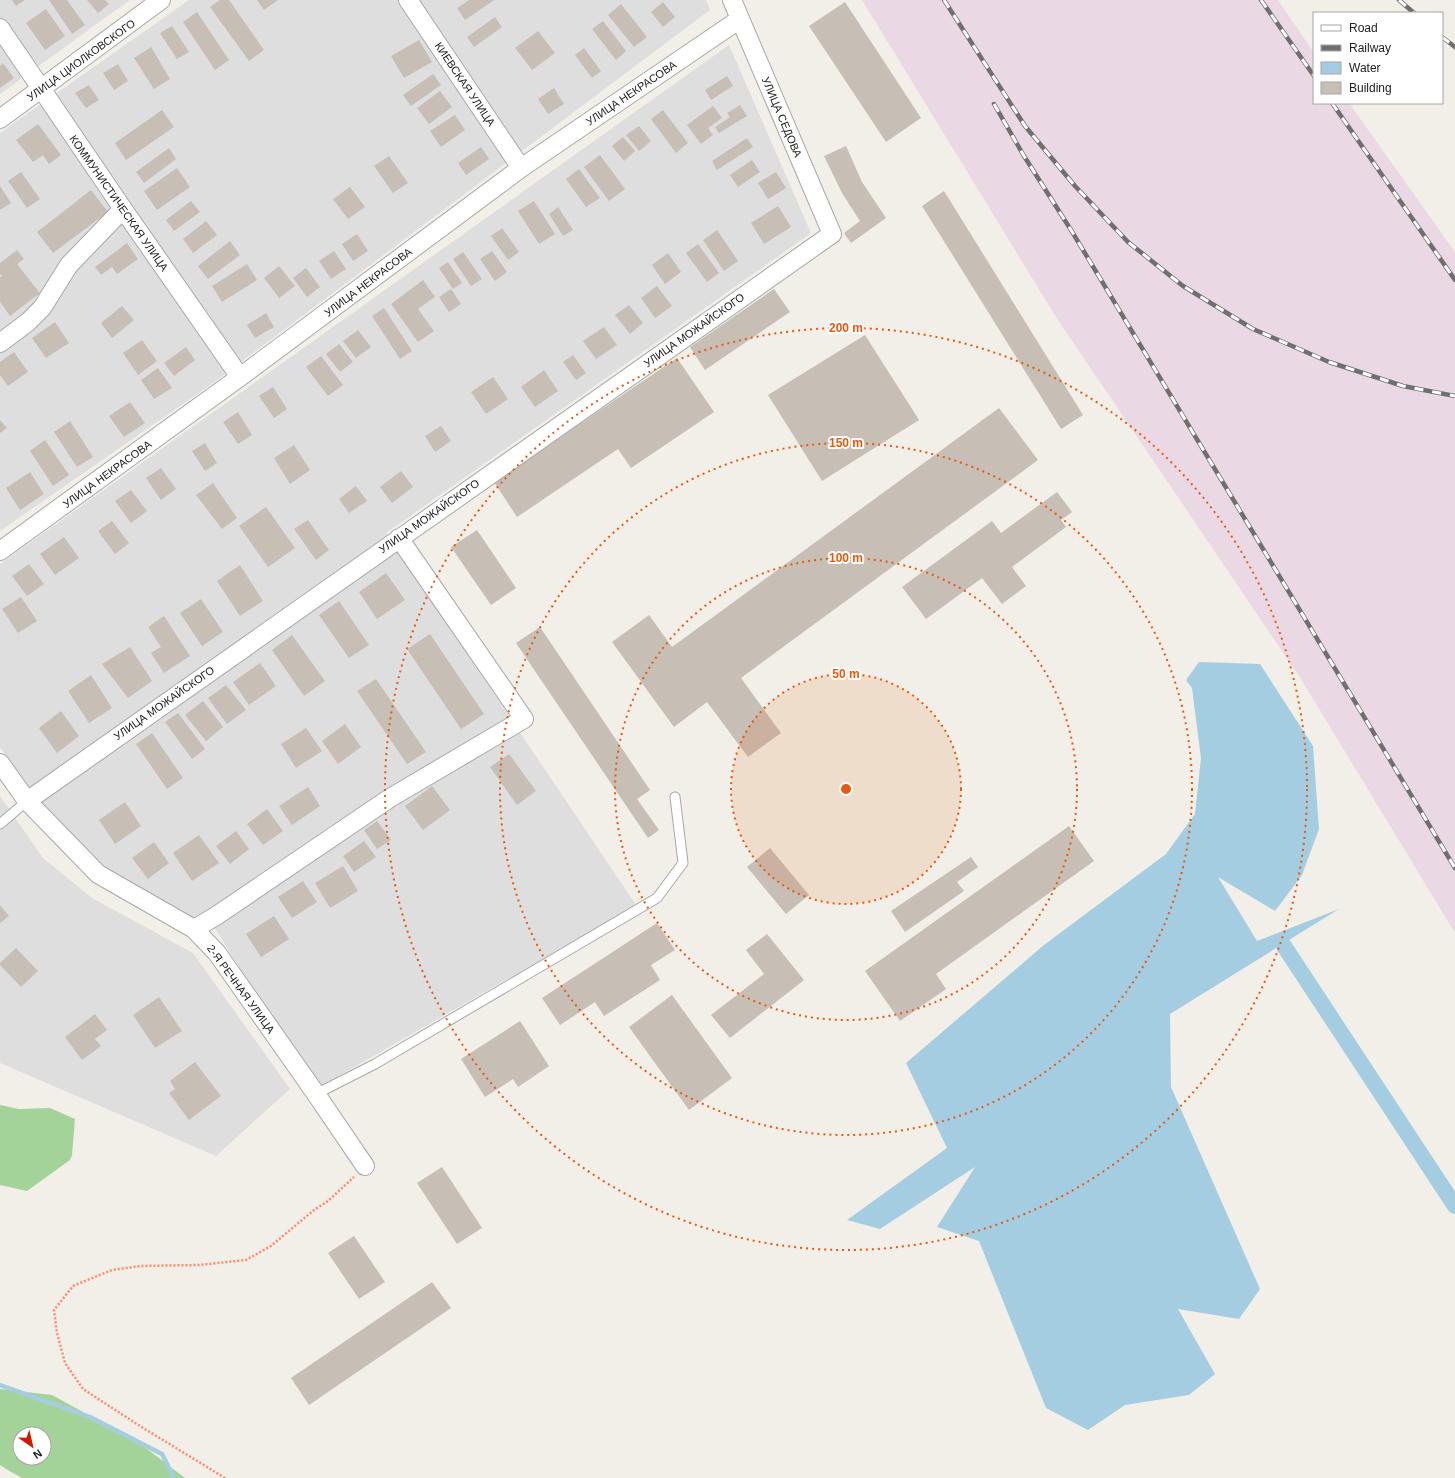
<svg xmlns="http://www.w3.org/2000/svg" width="1455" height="1478" viewBox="0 0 1455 1478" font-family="Helvetica,sans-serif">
<rect width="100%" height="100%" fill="#f1efe7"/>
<path fill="#dfdede" d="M0,0H130L0,94Z
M189,0H706L710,10L213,383L0,531V133Z
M729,45L811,233L386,533L636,905L316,1089L214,927L153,909L74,854L0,747V564Z
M0,796L43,858L92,898L193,953L290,1089L216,1156L0,1063Z"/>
<path fill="#ebd8e5" d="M862,0H1278L1314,53V103H1349L1455,252V933L1301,679L1056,317Z"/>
<path fill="#a4d39a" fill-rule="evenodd" d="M0,1105L19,1109L50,1108L75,1119L72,1155L70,1160L27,1191L0,1185Z
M0,1389L52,1395L138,1442L185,1478H22L6,1469L0,1465ZM20,1434H44V1458H20Z"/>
<path fill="#a5cde1" d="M1199,662L1260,664L1313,746L1319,829L1302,875L1275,911L1218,877L1257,941L1339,909L1170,1014L1171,1087L1260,1289L1239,1319L1178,1309L1215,1374L1189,1395L1125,1405L1088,1430L1046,1408L979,1241L937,1227L975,1167L880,1229L847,1220L947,1148L906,1063L1044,945L1166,854L1195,814L1201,758L1192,688L1186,680Z"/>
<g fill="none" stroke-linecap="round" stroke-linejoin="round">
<path stroke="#a5cde1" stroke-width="4.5" d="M0,1385L90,1417L162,1454L174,1478"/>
<path stroke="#a5cde1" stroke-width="16" d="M1284,946L1455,1206"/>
</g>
<path fill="#c7beb6" d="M12,0H25L16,6Z
M49,0H67L85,25L72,34Z
M87,0H105L109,4L98,13Z
M220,0H229L264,50L249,61L210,7Z
M257,0H278L264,10Z
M469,0H494L465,20L457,8Z
M663,2L675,17L663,27L651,12Z
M845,2L921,118L886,142L809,26Z
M621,4L647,37L634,47L608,15Z
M46,9L65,36L45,50L26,23Z
M197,12L229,60L215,70L183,22Z
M495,17L502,27L474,47L467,37Z
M603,21L626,51L616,60L592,29Z
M172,26L189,52L177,59L160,33Z
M538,31L555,53L532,70L515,48Z
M419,40L432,62L404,78L391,56Z
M151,47L170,79L154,89L134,58Z
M584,48L601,71L592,78L575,55Z
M3,63L14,78L0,88V66Z
M118,64L128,81L114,90L103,73Z
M433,74L441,85L411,106L403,95Z
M727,76L733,86L711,100L705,90Z
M89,85L99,100L86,108L75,93Z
M554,88L564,104L548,114L538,99Z
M440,91L452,107L429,124L417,108Z
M740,105L747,116L719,133L715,127L730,117L727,113Z
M713,106L722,118L708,128L713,135L701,144L687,125Z
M162,110L174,127L126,160L115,143Z
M663,110L688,143L676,153L651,119Z
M455,115L465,130L441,147L430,131Z
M38,124L61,155L49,164L43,155L33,162L16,140Z
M639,126L651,141L639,151L626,135Z
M623,137L635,151L624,161L612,146Z
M747,138L753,147L717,170L712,161Z
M846,146L862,182L886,218L851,243L844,233L860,221L842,193L824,156Z
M481,147L489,159L466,175L458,163Z
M169,148L176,159L144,183L136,172Z
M600,155L625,189L609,201L584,167Z
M389,156L408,183L393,193L374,166Z
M752,160L760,172L738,187L730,175Z
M177,168L190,187L157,210L144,191Z
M579,169L600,198L586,207L566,179Z
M21,172L40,199L27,208L8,181Z
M776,172L786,188L768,199L758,183Z
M0,186L11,203L0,210Z
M350,187L365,207L348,219L333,199Z
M91,190L108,212L53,253L37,232Z
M944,191L1083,415L1061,429L922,206Z
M191,201L200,212L174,231L166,220Z
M534,201L555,234L539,244L518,211Z
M778,206L791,227L764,244L751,223Z
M558,207L573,230L563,236L549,214Z
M206,221L217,235L193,253L183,239Z
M502,228L519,252L508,260L491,236Z
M717,230L738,261L724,271L703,240Z
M357,234L368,251L353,261L342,244Z
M230,241L240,255L208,279L198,266Z
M127,243L138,259L117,274L112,267L101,275L95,267Z
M698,244L719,273L707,282L686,253Z
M17,250L24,259L17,264L40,293L10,316L0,302V277L2,276L0,274V263Z
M334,251L346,269L331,279L319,261Z
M492,251L507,272L495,281L480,259Z
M463,252L482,279L471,286L453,259Z
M668,253L681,272L665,284L652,265Z
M448,262L462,283L453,289L439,268Z
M247,264L257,280L222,302L212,286Z
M279,266L295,286L279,298L264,278Z
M306,268L320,287L307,297L293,278Z
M423,280L435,297L418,309L434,331L418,342L391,304Z
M657,286L672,306L655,318L641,298Z
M451,289L461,304L449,312L439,297Z
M774,289L790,312L705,370L690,347Z
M629,305L643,323L630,334L615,315Z
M122,306L134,320L112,338L101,323Z
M384,308L412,351L400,359L372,316Z
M266,313L274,327L255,338L247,325Z
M55,322L69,343L46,358L32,338Z
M604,327L617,345L596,359L583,341Z
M358,330L371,347L356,358L343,341Z
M865,335L919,420L822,481L768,395Z
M142,340L157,361L138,375L123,353Z
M339,344L353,362L340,372L326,354Z
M186,347L195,360L174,376L164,363Z
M14,352L28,372L8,386L0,375V362Z
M573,355L586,373L576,380L563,362Z
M321,356L343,385L328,396L306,367Z
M677,358L714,412L631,468L618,449L517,517L494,482Z
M158,368L172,388L154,399L141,380Z
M544,370L558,391L535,407L521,387Z
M493,377L508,399L486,414L471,392Z
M273,387L287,409L274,418L259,396Z
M130,402L145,423L124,437L109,416Z
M999,408L1038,460L741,678L781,733L748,757L707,702L674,727L612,642L649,615L672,647Z
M238,412L252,435L238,444L223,422Z
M0,420L7,428L0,433Z
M70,421L93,457L77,467L54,432Z
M441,426L451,441L435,452L425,436Z
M45,440L69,475L53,486L30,451Z
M205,443L217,463L205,471L192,451Z
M294,445L310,470L290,484L274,458Z
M161,468L176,489L161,500L146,478Z
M401,471L413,487L392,503L380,487Z
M30,472L44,494L20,510L6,488Z
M213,483L237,518L222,529L196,495Z
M356,486L367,501L349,513L339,499Z
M131,490L147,511L131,523L115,501Z
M1057,492L1072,512L1061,520L1066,527L1012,567L1026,586L1002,604L982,578L926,619L902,587L992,521L1001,533Z
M266,507L295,548L268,567L239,526Z
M308,520L329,550L316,560L294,529Z
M112,521L129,543L115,554L98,531Z
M477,530L516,588L491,605L451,547Z
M64,537L79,558L55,575L40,554Z
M29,564L44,584L27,596L12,576Z
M240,565L263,601L240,616L217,581Z
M386,573L405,600L377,619L359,592Z
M21,597L37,621L18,633L2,609Z
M201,599L223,632L202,646L180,613Z
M339,601L369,645L349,658L319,615Z
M164,616L190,656L164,673L151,653L161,647L148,627Z
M540,627L650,790L637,799L659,830L648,838L516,643Z
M430,634L484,714L461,729L407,649Z
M292,635L325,681L304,696L272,650Z
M130,647L152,681L128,698L102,664Z
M260,663L276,686L249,705L233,682Z
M91,675L112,708L89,723L68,691Z
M376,679L426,752L407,764L357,691Z
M226,685L246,710L227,724L208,698Z
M203,701L223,727L206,741L185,715Z
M61,711L79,736L57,753L39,728Z
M178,713L205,749L192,759L165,722Z
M345,724L361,747L338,764L322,741Z
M306,728L322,751L296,768L281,744Z
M152,733L183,778L167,789L136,744Z
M509,754L536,791L517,805L490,767Z
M432,786L450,810L423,830L405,806Z
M308,787L320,806L292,825L279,806Z
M125,802L141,826L115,844L99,820Z
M267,809L283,831L263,845L247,824Z
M377,821L391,840L377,849L364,830Z
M1069,826L1094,861L936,974L946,989L900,1021L865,971Z
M236,831L249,849L230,864L216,846Z
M199,835L219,863L192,881L173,853Z
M364,841L376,857L354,872L343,856Z
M154,842L169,863L148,879L132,858Z
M770,848L809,895L786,914L747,867Z
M971,857L978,867L957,882L964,891L905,932L891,911Z
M343,866L358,891L330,908L315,883Z
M303,881L317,902L292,918L278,897Z
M0,905L9,916L0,923Z
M274,916L289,939L261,957L246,934Z
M657,923L675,950L651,965L660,980L604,1016L595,1002L560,1025L542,998Z
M767,934L804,980L730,1038L711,1015L764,974L746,950Z
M16,948L38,971L21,987L0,965V963Z
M672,995L732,1078L689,1110L629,1027Z
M159,997L182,1031L155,1048L133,1015Z
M95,1014L107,1030L95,1039L101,1046L82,1060L65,1037Z
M520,1021L549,1066L518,1087L513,1079L485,1097L461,1059Z
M195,1062L221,1096L189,1120L169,1093L175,1089L170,1081Z
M442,1167L482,1228L457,1244L417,1183Z
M354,1236L385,1282L359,1299L328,1253Z
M432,1282L451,1308L309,1405L291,1378Z"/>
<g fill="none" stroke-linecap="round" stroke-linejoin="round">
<defs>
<path id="service" d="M0,824L27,801
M316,1094L375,1064L657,898L683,863L675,797"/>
<path id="minor" d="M408,0L521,168
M0,28L123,209L240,377
M0,119L161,0
M0,343L28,322L42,308L69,265L123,209
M0,551L240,377L521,168L740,19
M0,763L27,801L98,874L194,929L217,953L316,1094L365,1166
M27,801L832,234L732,0
M194,929L216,916L390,798L524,719L399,538"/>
</defs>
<use href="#service" stroke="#a8a8a8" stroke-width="11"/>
<use href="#minor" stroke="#a8a8a8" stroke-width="20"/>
<path stroke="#ff8a6a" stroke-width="2.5" stroke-dasharray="2 2" stroke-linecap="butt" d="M225,1478L140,1426L83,1389L65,1363L57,1333L54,1310L73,1286L112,1270L141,1266L199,1265L246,1260L271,1246L314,1210L328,1201L354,1177"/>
<use href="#service" stroke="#fff" stroke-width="9"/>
<use href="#minor" stroke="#fff" stroke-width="18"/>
<defs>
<path id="rail" d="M944,0L1025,126L1075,186L1128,242L1183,286L1253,329L1329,362L1403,386L1455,396
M1261,0L1314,76
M1399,0L1414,13
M1442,37L1455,47
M1332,103L1455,280
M994,104L1024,156L1071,230L1455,868"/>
</defs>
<use href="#rail" stroke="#6f6f6f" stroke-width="4.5"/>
<use href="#rail" stroke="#fff" stroke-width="3" stroke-dasharray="9" stroke-linecap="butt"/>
</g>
<circle cx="846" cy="789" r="115" fill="#e8590c" fill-opacity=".12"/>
<g fill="none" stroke="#e8590c" stroke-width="2" stroke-dasharray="2 4">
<circle cx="846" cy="789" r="115"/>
<circle cx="846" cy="789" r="231"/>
<circle cx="846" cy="789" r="346"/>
<circle cx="846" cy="789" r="461"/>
</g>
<g text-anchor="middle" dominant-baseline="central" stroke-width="4" stroke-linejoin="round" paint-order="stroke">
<g font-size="11" fill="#212121" stroke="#fff">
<text transform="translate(81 60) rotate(-36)">УЛИЦА ЦИОЛКОВСКОГО</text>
<text transform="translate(465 84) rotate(56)">КИЕВСКАЯ УЛИЦА</text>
<text transform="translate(631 93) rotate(-34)">УЛИЦА НЕКРАСОВА</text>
<text transform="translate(782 117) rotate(67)">УЛИЦА СЕДОВА</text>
<text transform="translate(119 203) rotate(55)">КОММУНИСТИЧЕСКАЯ УЛИЦА</text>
<text transform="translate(368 282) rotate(-37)">УЛИЦА НЕКРАСОВА</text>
<text transform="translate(694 330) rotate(-35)">УЛИЦА МОЖАЙСКОГО</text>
<text transform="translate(107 474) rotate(-36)">УЛИЦА НЕКРАСОВА</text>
<text transform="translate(429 516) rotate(-35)">УЛИЦА МОЖАЙСКОГО</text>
<text transform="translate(164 703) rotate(-35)">УЛИЦА МОЖАЙСКОГО</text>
<text transform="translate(241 989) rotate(54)">2-Я РЕЧНАЯ УЛИЦА</text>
</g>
</g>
<circle cx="846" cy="789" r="6" fill="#e8590c" stroke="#fff" stroke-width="2"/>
<g font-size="12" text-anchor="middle" font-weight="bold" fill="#e8590c" stroke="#fff" stroke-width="4" stroke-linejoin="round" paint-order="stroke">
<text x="846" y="332">200 m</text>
<text x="846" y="447">150 m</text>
<text x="846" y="562">100 m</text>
<text x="846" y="678">50 m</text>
</g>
<rect x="1313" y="12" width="130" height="92" fill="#ffffff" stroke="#a6a6a6"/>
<rect x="1321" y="25" width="20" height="6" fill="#ffffff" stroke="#a6a6a6"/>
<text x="1349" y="32" font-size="12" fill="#212121">Road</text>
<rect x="1321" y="45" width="20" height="6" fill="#6f6f6f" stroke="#a6a6a6"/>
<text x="1349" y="52" font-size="12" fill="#212121">Railway</text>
<rect x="1321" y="62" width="20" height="12" fill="#a5cde1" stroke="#a6a6a6"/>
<text x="1349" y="72" font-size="12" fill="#212121">Water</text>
<rect x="1321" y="82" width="20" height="12" fill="#c7beb6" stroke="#a6a6a6"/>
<text x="1349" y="92" font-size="12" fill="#212121">Building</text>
<g transform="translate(32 1446) rotate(146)"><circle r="19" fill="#ffffff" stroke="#a6a6a6"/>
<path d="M0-3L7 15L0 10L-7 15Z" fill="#d11700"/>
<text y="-6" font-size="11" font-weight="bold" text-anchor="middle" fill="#212121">N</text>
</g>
</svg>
